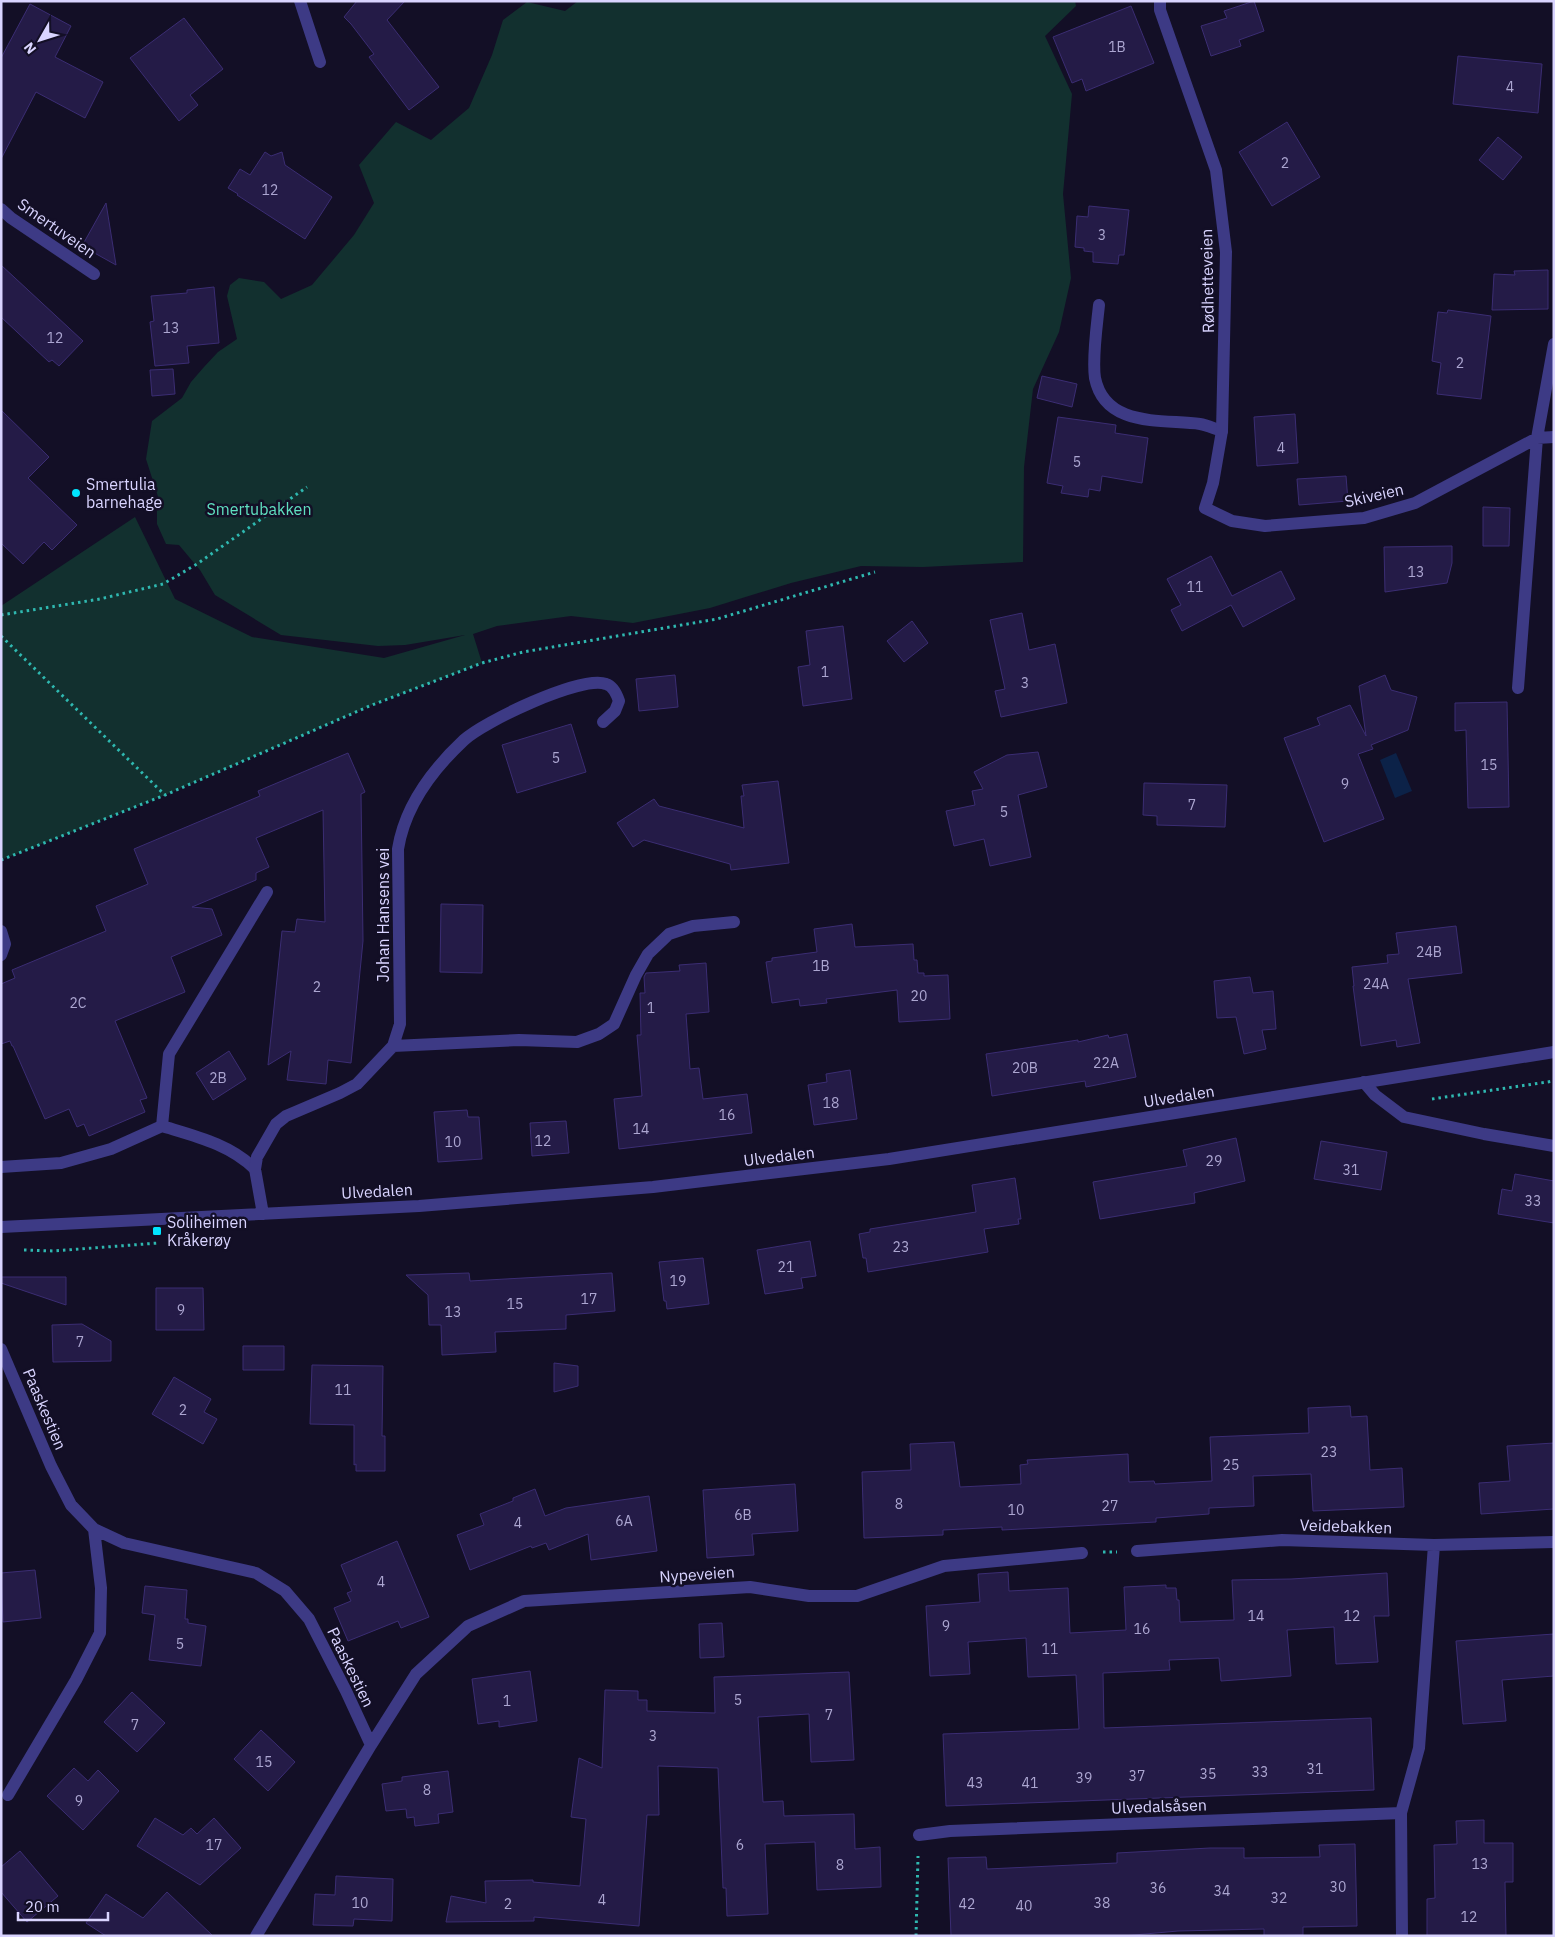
<svg xmlns="http://www.w3.org/2000/svg" width="1555" height="1937" viewBox="0 0 1555 1937" font-family="'IBM Plex Sans',sans-serif">
<rect width="100%" height="100%" fill="#130f26"/>
<path fill="#12302f" d="M578,1H1075L1076,6L1045,36L1072,94L1063,194L1071,278L1059,332L1033,389L1024,467L1023,562L923,567L861,566L791,583L710,608L633,623L571,616L497,626L473,634L482,663L372,705L165,795L1,860V606L135,517L175,599L252,637L384,658L465,635L405,645L378,646L281,635L215,595L200,570L179,545L166,544L157,524V511L160,503L146,459L152,421L182,398L191,382L204,367L218,352L237,339L227,296L230,285L239,278L264,282L281,299L312,285L354,235L374,203L359,165L396,122L431,140L469,108L492,55L503,20L527,2L565,11Z"/>
<path fill="#0c2248" d="M1396,753L1412,791L1395,798L1380,760Z"/>
<path fill="#241b47" stroke="#3b2d73" d="M357,1H405L387,20L439,87L409,110L369,57L374,54L351,24L344,17Z
M1254,1L1264,31L1239,40L1241,46L1211,56L1201,26L1227,18L1224,11Z
M30,4L71,26L55,57L103,82L85,118L36,92L1,159V58Z
M1131,6L1154,63L1086,91L1082,79L1072,83L1053,37Z
M184,18L223,69L190,95L198,105L179,121L130,58Z
M1458,56L1542,64L1538,113L1453,104Z
M1287,122L1320,177L1272,206L1239,152Z
M1498,137L1522,157L1503,180L1479,160Z
M265,152L271,156L282,152L285,165L332,197L305,239L237,195L238,194L228,188L240,169L250,175Z
M106,203L116,265L82,246Z
M1089,206L1129,210L1124,255H1119L1118,264L1093,262V252L1084,251V248L1075,247L1077,216L1088,217Z
M1,265L83,341L59,366L52,360L49,362L1,317Z
M1548,270V309L1492,310L1494,274L1515,275L1514,271Z
M214,287L219,343L187,346L189,363L155,366L150,322L154,321L151,296L187,293V290Z
M1448,310L1491,316L1481,399L1437,394L1441,363L1432,361L1438,312L1447,313Z
M173,369L175,394L152,396L150,370Z
M1042,376L1077,384L1072,407L1037,398Z
M1,410L49,457L28,478L77,525L52,550L44,542L23,564L1,543Z
M1295,414L1298,463L1257,466L1254,417Z
M1058,417L1116,425L1115,433L1148,438L1142,483L1102,476L1100,491L1089,489L1088,497L1061,493L1063,486L1047,483Z
M1346,476L1348,501L1299,505L1297,479Z
M1483,507L1510,508L1509,546H1483Z
M1452,546V563L1447,583L1385,592L1384,547Z
M1211,556L1232,596L1281,571L1295,599L1243,627L1231,605L1182,631L1171,610L1181,605L1167,579Z
M1022,613L1029,650L1055,644L1067,703L1001,717L995,691L1005,689L990,620Z
M912,621L928,643L904,662L887,641Z
M843,626L852,699L803,706L798,667L810,665L806,631Z
M675,675L678,707L639,711L636,679Z
M1385,675L1391,690L1417,697L1408,730L1371,745L1373,749L1358,754L1384,819L1324,842L1284,738L1320,725L1317,718L1350,705L1366,736L1359,686Z
M1507,702L1509,807L1468,808L1466,730L1455,731V703Z
M571,724L586,772L517,793L502,745Z
M1038,752L1047,787L1018,795L1031,857L990,866L984,839L954,846L946,811L975,805L972,791L983,789L974,772L1007,755Z
M348,753L365,792L361,794L363,941L351,1063L328,1060L326,1084L287,1080L291,1051L268,1065L282,931L295,932L297,919L325,922L323,810L256,838L269,867L256,873V880L192,907L212,909L222,935L171,957L185,992L115,1021L147,1098L140,1100L145,1112L89,1136L84,1124L77,1127L69,1109L45,1119L13,1046H12L10,1041L1,1044V984L15,978L12,970L106,931L96,906L148,884L134,849L260,796L258,791Z
M778,781L789,863L731,870L730,864L644,840L633,847L617,823L654,799L659,806L744,828L741,796H744L742,785Z
M1144,783L1227,785L1225,827L1157,825V816L1143,815Z
M441,904L483,905L482,973L440,972Z
M852,924L855,947L913,944L914,960H917L918,973H924V976L948,975L950,1019L899,1022L897,990L826,999L827,1003L800,1006L799,999L772,1003L766,962L772,961V958L817,952L814,929Z
M1456,926L1462,973L1408,979L1420,1043L1397,1047L1396,1040L1361,1046L1353,986H1354L1352,967L1388,963L1387,955L1399,954L1396,933Z
M706,963L709,1012L686,1014L690,1069L699,1068L703,1099L747,1094L752,1133L619,1149L614,1099L642,1096L637,1035H641L640,993H645L644,977L646,973L680,971L679,965Z
M1250,977L1253,993L1273,991L1276,1029L1262,1030L1266,1049L1244,1054L1236,1017L1217,1018L1214,981Z
M1127,1034L1136,1077L1086,1087L1085,1081L992,1096L986,1054L1078,1040V1042L1108,1035L1109,1038Z
M229,1051L246,1079L213,1100L196,1073Z
M850,1070L857,1119L814,1125L808,1085L827,1082L826,1074Z
M467,1110L468,1117H479L482,1159L438,1162L434,1112Z
M566,1121L569,1153L532,1156L530,1123Z
M1236,1138L1245,1181L1194,1193L1195,1203L1100,1219L1093,1182L1187,1166L1183,1150Z
M1321,1141L1387,1152L1381,1190L1314,1179Z
M1515,1174L1554,1181V1223L1498,1214L1502,1189L1512,1191Z
M1015,1178L1021,1219H1018L1019,1224L984,1229L988,1252L868,1272L866,1258H863L859,1234L870,1232V1229L976,1212L972,1185Z
M810,1241L816,1276L801,1278L803,1288L765,1294L757,1250Z
M703,1258L709,1304L667,1309L666,1301H664L659,1262Z
M469,1273L470,1281L612,1273L615,1311L566,1315V1329L495,1332L496,1352L442,1355L441,1325H429L428,1295L406,1275Z
M1,1277H66V1305L1,1283Z
M156,1288H203L204,1330H156Z
M82,1324L111,1341V1361L53,1362L52,1325Z
M243,1346H284V1370H243Z
M554,1363L578,1366V1386L554,1392Z
M312,1365L383,1366L382,1436H385V1471H356V1464L354,1465V1425L310,1424Z
M174,1377L211,1399L204,1412L217,1419L203,1444L152,1414Z
M1350,1406L1351,1417L1367,1416L1370,1470L1402,1468L1404,1507L1313,1511L1311,1474L1253,1476L1254,1506L1209,1508V1514L1156,1518V1522L1002,1530V1527L943,1530V1535L864,1538L862,1472L911,1470L910,1444L954,1442L960,1487L1021,1484L1020,1465L1028,1464L1027,1460L1128,1454L1129,1482L1154,1481L1155,1484L1212,1481L1210,1437L1309,1433L1308,1408Z
M1554,1443V1509L1481,1514L1479,1483L1510,1481L1507,1446Z
M795,1484L798,1531L752,1534L754,1555L707,1558L703,1490Z
M535,1489L545,1516L566,1508L649,1496L657,1551L591,1560L588,1534L549,1550L546,1543L532,1548L531,1546L470,1570L457,1535L484,1525L480,1514L513,1501V1498Z
M397,1541L429,1617L401,1628L398,1621L348,1641L334,1608L351,1601L347,1593L352,1591L341,1565Z
M35,1570L41,1618L3,1622L1,1573Z
M1008,1572L1009,1591L1068,1588L1070,1633L1126,1630L1124,1587L1166,1585V1588H1176L1177,1600H1179L1180,1622L1234,1620L1232,1580L1291,1579L1387,1573L1389,1616H1374L1378,1662L1336,1664L1334,1627L1287,1630L1291,1676L1221,1681L1219,1658L1169,1660L1170,1670L1103,1673L1104,1728L1371,1718L1374,1790L946,1806L943,1734L1079,1729L1076,1675L1028,1677L1026,1638L968,1642L970,1674L930,1676L926,1606L980,1602L978,1574Z
M145,1586L187,1590L185,1619H188V1623L206,1626L201,1666L149,1660L155,1615L142,1613Z
M722,1623L724,1657L700,1658L699,1624Z
M1554,1634V1676L1502,1680L1506,1721L1463,1724L1456,1641Z
M530,1671L537,1721L499,1727V1721L478,1724L472,1679Z
M849,1672L854,1760L811,1762L809,1714L758,1717L763,1802L783,1801L784,1816L854,1814L855,1849L880,1847L881,1887L817,1890L815,1842L765,1844L768,1914L727,1916L726,1888H723L718,1768L658,1766L659,1815H647L639,1926L534,1917V1921L446,1922L451,1896L486,1903L485,1881L533,1880V1882L580,1886L586,1819L571,1817L579,1758L602,1768L605,1690L638,1691V1700H647V1711L715,1713L714,1677Z
M132,1692L165,1723L137,1752L104,1722Z
M261,1730L295,1762L268,1791L234,1759Z
M74,1768L88,1781L98,1770L119,1791L83,1830L47,1796Z
M448,1771L453,1812L438,1814L439,1823L415,1826L414,1817L407,1818L406,1809L386,1811L382,1784L402,1781V1777Z
M155,1818L183,1835L191,1828L197,1834L214,1818L241,1848L200,1885L137,1846Z
M1484,1820V1843H1513V1882H1505L1506,1936H1427V1899L1435,1898L1434,1845L1457,1844L1456,1821Z
M1355,1844L1357,1926L1303,1927V1935L1264,1936V1929L1178,1931L1123,1936H951L948,1858L986,1857L987,1869L1117,1863V1853L1210,1848H1244V1858L1320,1857L1319,1845Z
M20,1851L58,1896L27,1922L1,1892V1867Z
M336,1876L393,1879L392,1921L354,1919L353,1926L313,1925L315,1894L335,1895Z
M167,1892L213,1936H106L86,1923L106,1894L143,1918Z"/>
<g fill="none" stroke-linecap="round" stroke-linejoin="round">
<path stroke="#2fb8b0" stroke-width="3" stroke-dasharray="2.5 4" stroke-linecap="butt" d="M1,615L100,599L163,584L197,564L307,487
M1,636L165,795
M1,860L165,795L372,705L482,663L523,652L717,619L875,572
M1432,1099L1554,1081
M24,1250L54,1251L158,1243
M1103,1552H1117
M916,1936L918,1856"/>
<path stroke="#3d3a85" stroke-width="12" d="M1099,305C1097,325 1092,358 1095,378C1105,428 1163,419 1200,424C1207,425 1215,429 1222,431
M1,931L5,944L1,955
M1364,1082L1375,1095L1404,1117L1484,1134L1554,1146
M162,1126C195,1136 230,1144 255,1169
M1,1167L61,1163L111,1149L162,1126L169,1054L267,892"/>
<path stroke="#3d3a85" stroke-width="12" d="M300,1L320,62
M1160,1V10L1216,170L1226,252L1222,431L1213,483L1205,508L1232,521L1265,526L1364,518L1415,503L1537,438L1554,437
M1,209L11,218L94,274
M1518,688L1537,438L1554,344
M393,1046L519,1040L577,1042L599,1034L614,1024L636,975L648,954L669,934L693,926L734,922
M263,1214L255,1169L257,1157L276,1124L286,1116L340,1093L357,1084L393,1046L400,1024L398,849C405,805 433,769 464,740C483,722 581,675 606,684C613,686 617,695 619,701L615,711L603,722
M1,1227L419,1206L653,1187L889,1159L1554,1052
M1,1349L51,1466L71,1505L94,1529L124,1543L256,1573L285,1591L309,1619L346,1691L371,1745
M1137,1551L1282,1540L1434,1545L1554,1542
M8,1795L76,1680L100,1633L101,1588L94,1529
M919,1835L950,1831L1401,1813
M256,1936L371,1745L416,1674L468,1626L524,1601L750,1587L809,1596H857L944,1566L1082,1553
M1402,1936L1401,1813L1419,1748L1434,1545"/>
</g>
<g fill="#00e5ff" stroke="#130f26" stroke-width="2">
<circle cx="76" cy="493" r="5"/>
<rect x="152" y="1226" width="10" height="10" rx="2.5"/>
</g>
<g text-anchor="middle" dominant-baseline="central" stroke-width="5" stroke-linejoin="round" paint-order="stroke">
<g font-size="14" fill="#aca6d1">
<text x="1117" y="47">1B</text>
<text x="1510" y="87">4</text>
<text x="1285" y="163">2</text>
<text x="270" y="190">12</text>
<text x="1102" y="235">3</text>
<text x="171" y="328">13</text>
<text x="55" y="338">12</text>
<text x="1460" y="363">2</text>
<text x="1281" y="448">4</text>
<text x="1077" y="462">5</text>
<text x="1416" y="572">13</text>
<text x="1195" y="587">11</text>
<text x="825" y="672">1</text>
<text x="1025" y="683">3</text>
<text x="556" y="758">5</text>
<text x="1489" y="765">15</text>
<text x="1345" y="784">9</text>
<text x="1192" y="805">7</text>
<text x="1004" y="812">5</text>
<text x="1429" y="952">24B</text>
<text x="821" y="966">1B</text>
<text x="1376" y="984">24A</text>
<text x="317" y="987">2</text>
<text x="919" y="996">20</text>
<text x="78" y="1003">2C</text>
<text x="651" y="1008">1</text>
<text x="1106" y="1063">22A</text>
<text x="1025" y="1068">20B</text>
<text x="218" y="1078">2B</text>
<text x="831" y="1103">18</text>
<text x="727" y="1115">16</text>
<text x="641" y="1129">14</text>
<text x="543" y="1141">12</text>
<text x="453" y="1142">10</text>
<text x="1214" y="1161">29</text>
<text x="1351" y="1170">31</text>
<text x="1533" y="1201">33</text>
<text x="901" y="1247">23</text>
<text x="786" y="1267">21</text>
<text x="678" y="1281">19</text>
<text x="589" y="1299">17</text>
<text x="515" y="1304">15</text>
<text x="181" y="1310">9</text>
<text x="453" y="1312">13</text>
<text x="80" y="1342">7</text>
<text x="343" y="1390">11</text>
<text x="183" y="1410">2</text>
<text x="1329" y="1452">23</text>
<text x="1231" y="1465">25</text>
<text x="899" y="1504">8</text>
<text x="1110" y="1506">27</text>
<text x="1016" y="1510">10</text>
<text x="743" y="1515">6B</text>
<text x="624" y="1521">6A</text>
<text x="518" y="1523">4</text>
<text x="381" y="1582">4</text>
<text x="1256" y="1616">14</text>
<text x="1352" y="1616">12</text>
<text x="946" y="1626">9</text>
<text x="1142" y="1629">16</text>
<text x="180" y="1644">5</text>
<text x="1050" y="1649">11</text>
<text x="738" y="1700">5</text>
<text x="507" y="1701">1</text>
<text x="829" y="1715">7</text>
<text x="135" y="1725">7</text>
<text x="653" y="1736">3</text>
<text x="264" y="1762">15</text>
<text x="1315" y="1769">31</text>
<text x="1260" y="1772">33</text>
<text x="1208" y="1774">35</text>
<text x="1137" y="1776">37</text>
<text x="1084" y="1778">39</text>
<text x="975" y="1783">43</text>
<text x="1030" y="1783">41</text>
<text x="427" y="1790">8</text>
<text x="79" y="1801">9</text>
<text x="214" y="1845">17</text>
<text x="740" y="1845">6</text>
<text x="1480" y="1864">13</text>
<text x="840" y="1865">8</text>
<text x="1338" y="1887">30</text>
<text x="1158" y="1888">36</text>
<text x="1222" y="1891">34</text>
<text x="1279" y="1898">32</text>
<text x="602" y="1900">4</text>
<text x="360" y="1903">10</text>
<text x="1102" y="1903">38</text>
<text x="508" y="1904">2</text>
<text x="967" y="1904">42</text>
<text x="1024" y="1906">40</text>
<text x="1469" y="1917">12</text>
</g>
<g font-size="16" fill="#d9d4ff" stroke="#130f26">
<text transform="translate(57 228) rotate(35)">Smertuveien</text>
<text transform="translate(1207 281) rotate(-91)">Rødhetteveien</text>
<text transform="translate(1374 495) rotate(-13)">Skiveien</text>
<text transform="translate(383 915) rotate(-90)">Johan Hansens vei</text>
<text transform="translate(1179 1096) rotate(-9)">Ulvedalen</text>
<text transform="translate(779 1156) rotate(-7)">Ulvedalen</text>
<text transform="translate(377 1191) rotate(-3)">Ulvedalen</text>
<text transform="translate(45 1409) rotate(67)">Paaskestien</text>
<text transform="translate(1346 1526) rotate(2)">Veidebakken</text>
<text transform="translate(697 1574) rotate(-4)">Nypeveien</text>
<text transform="translate(351 1667) rotate(64)">Paaskestien</text>
<text transform="translate(1159 1806) rotate(-2)">Ulvedalsåsen</text>
</g>
<g font-size="16" fill="#d9d4ff" stroke="#130f26" text-anchor="start">
<text x="86" y="484">Smertulia<tspan x="86" dy="18">barnehage</tspan></text>
<text x="167" y="1222">Soliheimen<tspan x="167" dy="18">Kråkerøy</tspan></text>
</g>
<g font-size="16" fill="#5fe0c0" stroke="#130f26">
<text x="259" y="509">Smertubakken</text>
</g>
</g>
<rect width="1555" height="1937" fill="none" stroke="#d9d4ff" stroke-width="5"/>
<g transform="translate(40 40) rotate(231)" stroke="#130f26" stroke-width="4" paint-order="stroke">
<path d="M0-4L9 19L0 12L-9 19Z" fill="#d9d4ff"/>
<text y="-8" font-size="14" font-weight="bold" text-anchor="middle" fill="#d9d4ff">N</text>
</g>
<path d="M18 1912v8h90v-8" fill="none" stroke="#d9d4ff" stroke-width="2.5"/>
<text x="25" y="1912" font-size="15" fill="#d9d4ff" stroke="#130f26" stroke-width="4" paint-order="stroke">20 m</text>
</svg>
